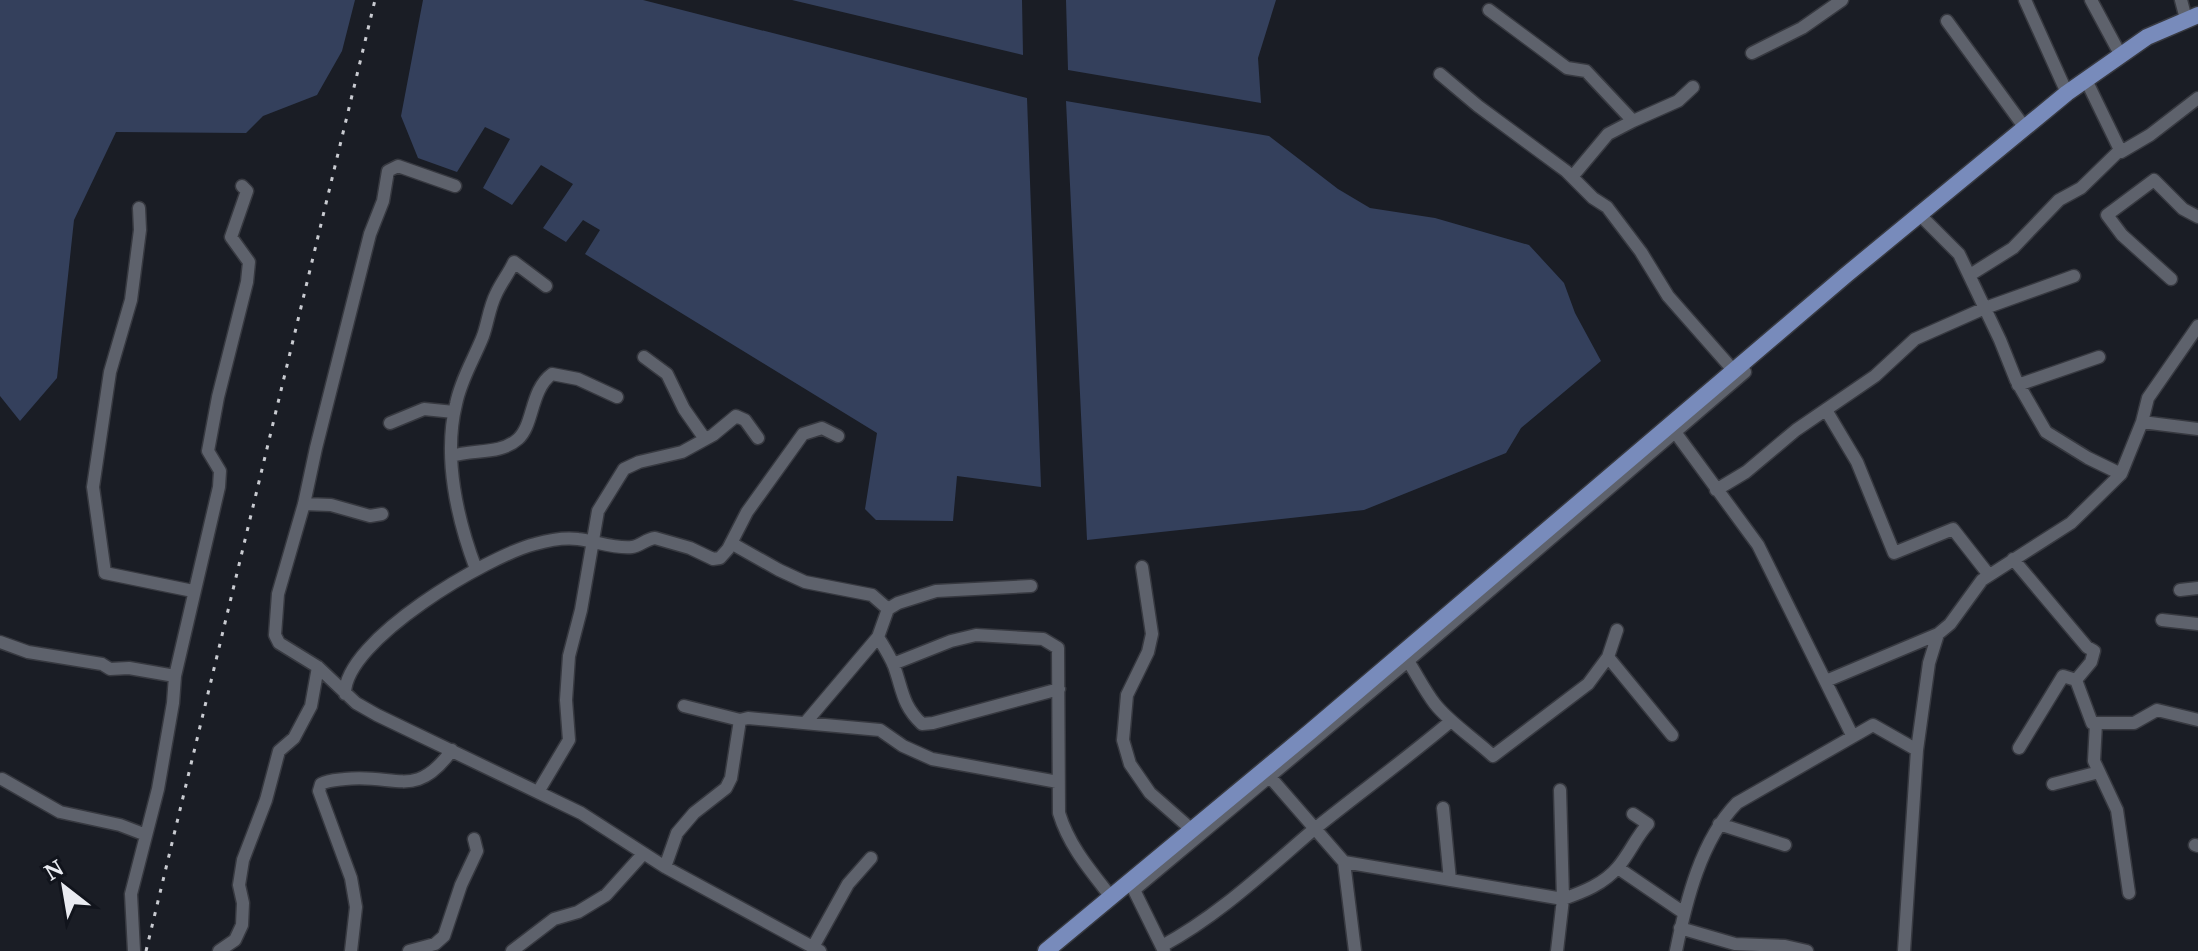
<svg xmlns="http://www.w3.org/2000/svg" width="2198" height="951" viewBox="0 0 2198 951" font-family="'Noto Serif',serif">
<rect width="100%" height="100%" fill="#1a1d25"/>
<path fill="#34405c" d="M0,0H355L342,51L317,95L263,116L246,133L116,132L74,220L57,378L20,421L0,396Z
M423,0H643L1027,98L1041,487L957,476L953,521L876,520L865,509L877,433L585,254L600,230L583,220L566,242L543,228L573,184L541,165L512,205L483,188L510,139L485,127L457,172L418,158L401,116Z
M792,0H1022L1023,55Z
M1066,0H1276L1258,58L1261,103L1068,70Z
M1066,101L1269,136L1338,189L1370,208L1435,218L1529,245L1564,283L1575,313L1601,361L1521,428L1506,453L1364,510L1087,540Z"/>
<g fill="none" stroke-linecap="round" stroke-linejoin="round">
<defs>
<path id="minor" d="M2025,0L2067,93
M2091,0L2120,54
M2181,0L2186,19
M1489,10L1567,68L1586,71L1633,121L1678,101L1693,87
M1947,21L2025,128
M1752,53L1802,28L1842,0
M1440,74L1478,106L1566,171L1593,198L1607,207L1641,252L1668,296L1734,371
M2088,84L2121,152L2150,135L2198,98
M1572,177L1608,134L1633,121
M455,186L398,166L388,171L383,201L370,234L316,448L304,504L278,594L275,635L279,643L318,667L356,703L377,715L581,813L665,867L820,951
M139,208L140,230L131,300L110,372L93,487L105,573L193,591
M1924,219L1959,254L2000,340L2016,380L2046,432L2088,458L2121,474
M1970,275L2013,248L2059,200L2081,188L2120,150
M2171,279L2122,235L2107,215L2154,180L2183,209L2198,217
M644,357L667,374L684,409L705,439
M2018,385L2099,357
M1826,410L1857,462L1894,553L1953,529L1989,575
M2142,422L2198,429
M390,423L424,409L454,412
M1675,432L1758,545L1852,735
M452,456C473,449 500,455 518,439C534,425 530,390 552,374L578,379L617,397
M1716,490L1746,472L1796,430L1875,376L1915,339L1985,308L2074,276
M304,504L331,505L370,516L382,514
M731,543L779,570L805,582L872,595L888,609
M2013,559L2087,647L2094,651L2091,662L2076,680L2092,723H2134L2157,710L2198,720
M1142,567L1152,634L1148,652L1127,695L1123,740L1130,764L1150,793L1191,829
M476,569C457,519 443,457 456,404C461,379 474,359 483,336C488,322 489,308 496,294C501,283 509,273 514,262L546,286
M2180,590L2198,588
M2162,620L2198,624
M1617,630L1608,657L1672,735
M878,637C884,647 890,656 894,666C903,691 902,705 922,724L933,723L1059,689
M0,642L28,652L102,664L110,669L129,668L175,676
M1408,661C1417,675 1425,691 1435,704C1450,723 1475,739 1493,756L1588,684L1608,657
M893,664L951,641L976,635L1043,639L1058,648L1059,813C1069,846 1090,870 1111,897
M1826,681L1938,634
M345,694C344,640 488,556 535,544C549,540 564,537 578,539C595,541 615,549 632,547C640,546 646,539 655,538L690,548L713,559L720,558L728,549L747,512L803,434L822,428L838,436
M684,706L740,720
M806,722L878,637L888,609L898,603L936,591L1031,586
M2096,723L2094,761L2117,810L2129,893
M2019,748L2063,676L2076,680
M1270,777L1344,862L1355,951
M2,779L60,812L120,825L146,835
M2053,784L2099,772
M538,792L569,740L566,700L569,656L581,610L598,511L624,469L639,462L682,452L713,435L736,416L745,420L758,438
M1443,808L1450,880
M1719,824L1785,845
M2195,845L2198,846
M1344,862L1563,899C1583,892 1604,884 1618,867C1630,853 1636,837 1648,824L1633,814
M665,867L677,833L694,813L726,788L731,778L740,720L748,718L880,730L903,746L932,759L1058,782
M1618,868L1684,913
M1680,928L1735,944L1785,946L1807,951
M1162,946C1218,916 1264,872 1312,831C1358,794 1406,759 1451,721
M813,947L848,884L871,858
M134,951L131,894L158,789L173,703L175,676L219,487L220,471L208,451L218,397L247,282L249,262L231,237L247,191L242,186
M219,951L235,940L242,925L243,903L239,885L243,860L266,800L279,751L294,738L311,706L318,667
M351,951L356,907L351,878L319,791L321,784C328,780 336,780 345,779C396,773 415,801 452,750
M409,951L435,944L444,936L461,885L477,851L474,839
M512,951L554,919L578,912L606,895L643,854
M1164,951L1134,890L1403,665L1745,372
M1557,951L1563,899L1560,790
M1676,951C1686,901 1701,840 1737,803L1873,725L1917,750
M1904,951L1917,750L1929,663L1938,634L1950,624L1982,580L2071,523L2121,474L2142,422L2148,398L2198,326"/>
<path id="major" d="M1046,951L1311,731L1846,275L2067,93L2147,37L2198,15"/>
</defs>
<use href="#minor" stroke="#373940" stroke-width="15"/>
<use href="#major" stroke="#373940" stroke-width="19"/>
<use href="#minor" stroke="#5e626c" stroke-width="12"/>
<use href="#major" stroke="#788bbb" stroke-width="16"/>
<path stroke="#c9cbd1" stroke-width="3" stroke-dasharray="4 8" stroke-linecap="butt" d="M146,951L375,0"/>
</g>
<g transform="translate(64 887) rotate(329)" stroke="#11141c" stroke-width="6" paint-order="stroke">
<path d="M0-6L14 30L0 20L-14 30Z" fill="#e9ebf1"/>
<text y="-12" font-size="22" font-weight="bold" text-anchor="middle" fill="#e9ebf1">N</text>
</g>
</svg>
